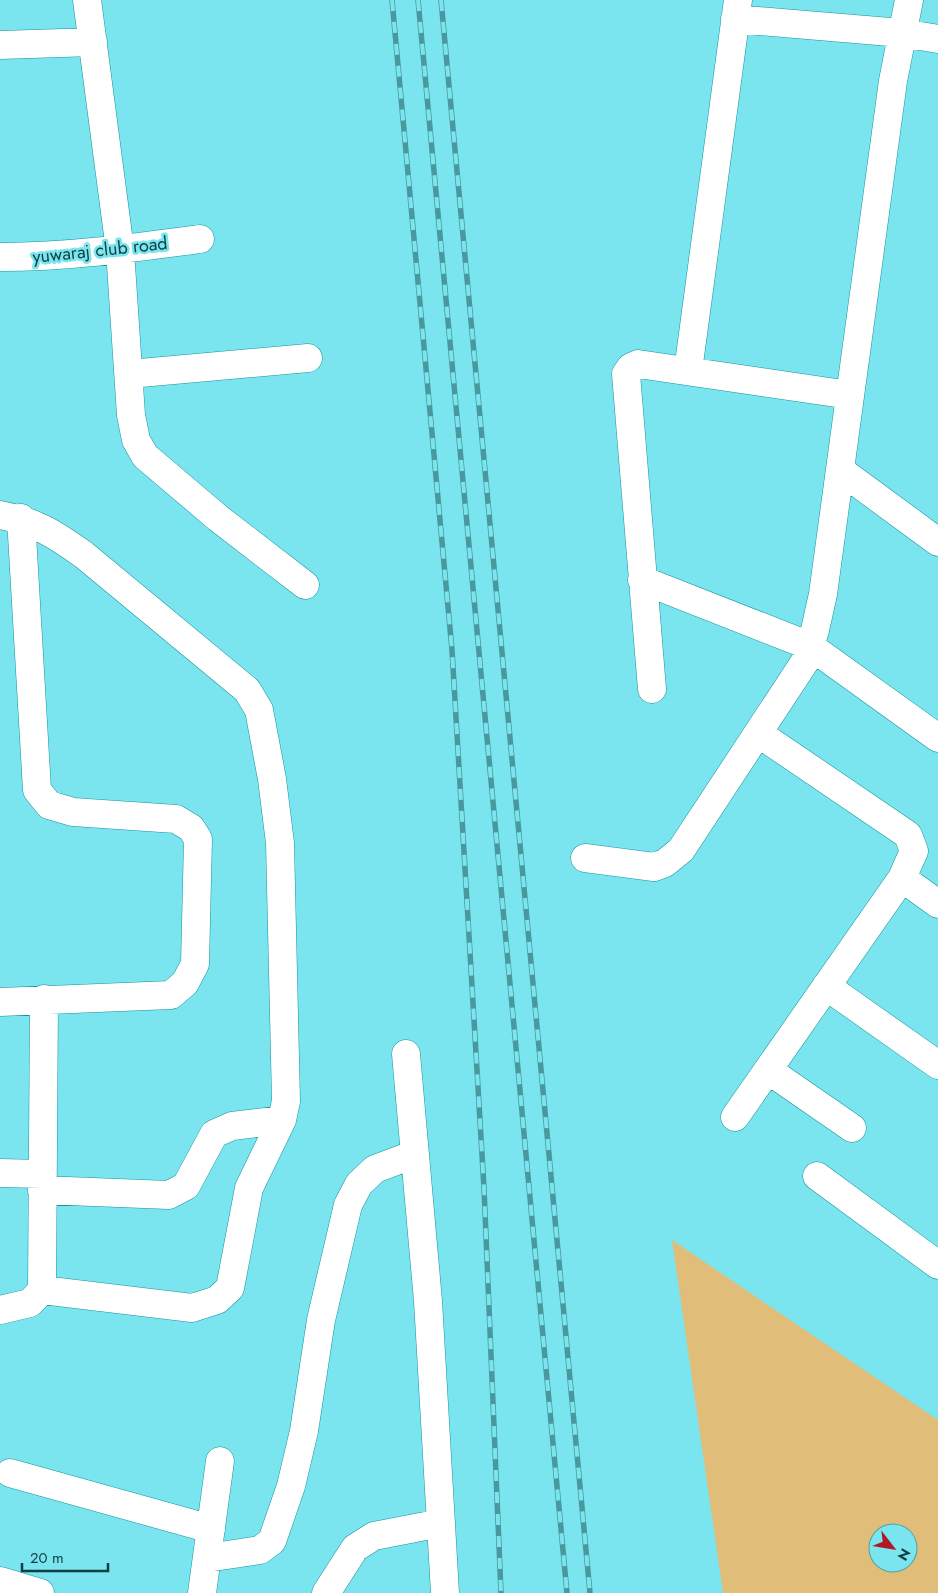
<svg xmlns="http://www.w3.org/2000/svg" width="938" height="1593" viewBox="0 0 938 1593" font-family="Jost,sans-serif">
<rect width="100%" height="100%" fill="#7ae5ee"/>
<path fill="#e0bd79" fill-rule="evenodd" d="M672,1240L938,1420V1593H723ZM878,1533H908V1563H878Z"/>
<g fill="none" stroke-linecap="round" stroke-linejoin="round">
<defs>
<path id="minor" d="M87,0L120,250L131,415L136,440L145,456L218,518L305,585
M735,19L902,33L938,39
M0,45L93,42
M0,257C67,257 133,248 200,239
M688,371L738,0
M129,374L308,358
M840,470L938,542
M0,515C35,521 56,535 84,555L247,690L259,710L272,779L280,843L286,1101L282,1120L249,1188L230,1288L217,1300L192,1308L42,1290
M642,580L810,646L938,738
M652,689L626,374L631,367L638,364L850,395
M585,858L654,867L665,863L681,850L806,660L815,630L823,594L893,81L909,0
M902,878L938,904
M826,986L938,1065
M0,1002L171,995L185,983L195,964L198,839L191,828L176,819L73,812L49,805L37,790L21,518
M406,1054L428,1301L445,1593
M768,1070L852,1128
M735,1117L902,878L914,851L908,835L758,733
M0,1173L42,1174
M817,1176L938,1265
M42,1190L169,1195L186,1186L214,1134L232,1126L282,1120
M0,1310L30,1303L42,1290L44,999
M10,1473L211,1529
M207,1558L260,1550L272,1541L291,1486L304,1431L321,1320L348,1205L359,1184L375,1169L415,1154
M0,1581L40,1593
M202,1593L220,1461
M326,1593L355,1548L374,1536L441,1523"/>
</defs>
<use href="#minor" stroke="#15949d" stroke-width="29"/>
<use href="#minor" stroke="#fff" stroke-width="28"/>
<defs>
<path id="rail" d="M392,0L452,650L484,1188L501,1593
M418,0L567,1593
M441,0L590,1593"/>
</defs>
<use href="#rail" stroke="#48989e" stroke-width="5.5"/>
<use href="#rail" stroke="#7ae5ee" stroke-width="4" stroke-dasharray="11" stroke-linecap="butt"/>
</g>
<g text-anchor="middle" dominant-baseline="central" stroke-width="5" stroke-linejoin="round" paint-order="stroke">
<g font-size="18" fill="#0f3f42" stroke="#7ae5ee">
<text transform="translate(100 250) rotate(-6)">yuwaraj club road</text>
</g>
</g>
<g transform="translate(893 1548) rotate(121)"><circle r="24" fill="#7ae5ee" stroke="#4fa3a9"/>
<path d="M0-4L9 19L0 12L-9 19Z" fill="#ad1929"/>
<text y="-8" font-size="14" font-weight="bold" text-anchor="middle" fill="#0f3f42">N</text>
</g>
<path d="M22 1563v8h86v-8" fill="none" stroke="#0f3f42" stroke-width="2.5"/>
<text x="30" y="1563" font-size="15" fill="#0f3f42" stroke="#7ae5ee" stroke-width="4" paint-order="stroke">20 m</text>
</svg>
